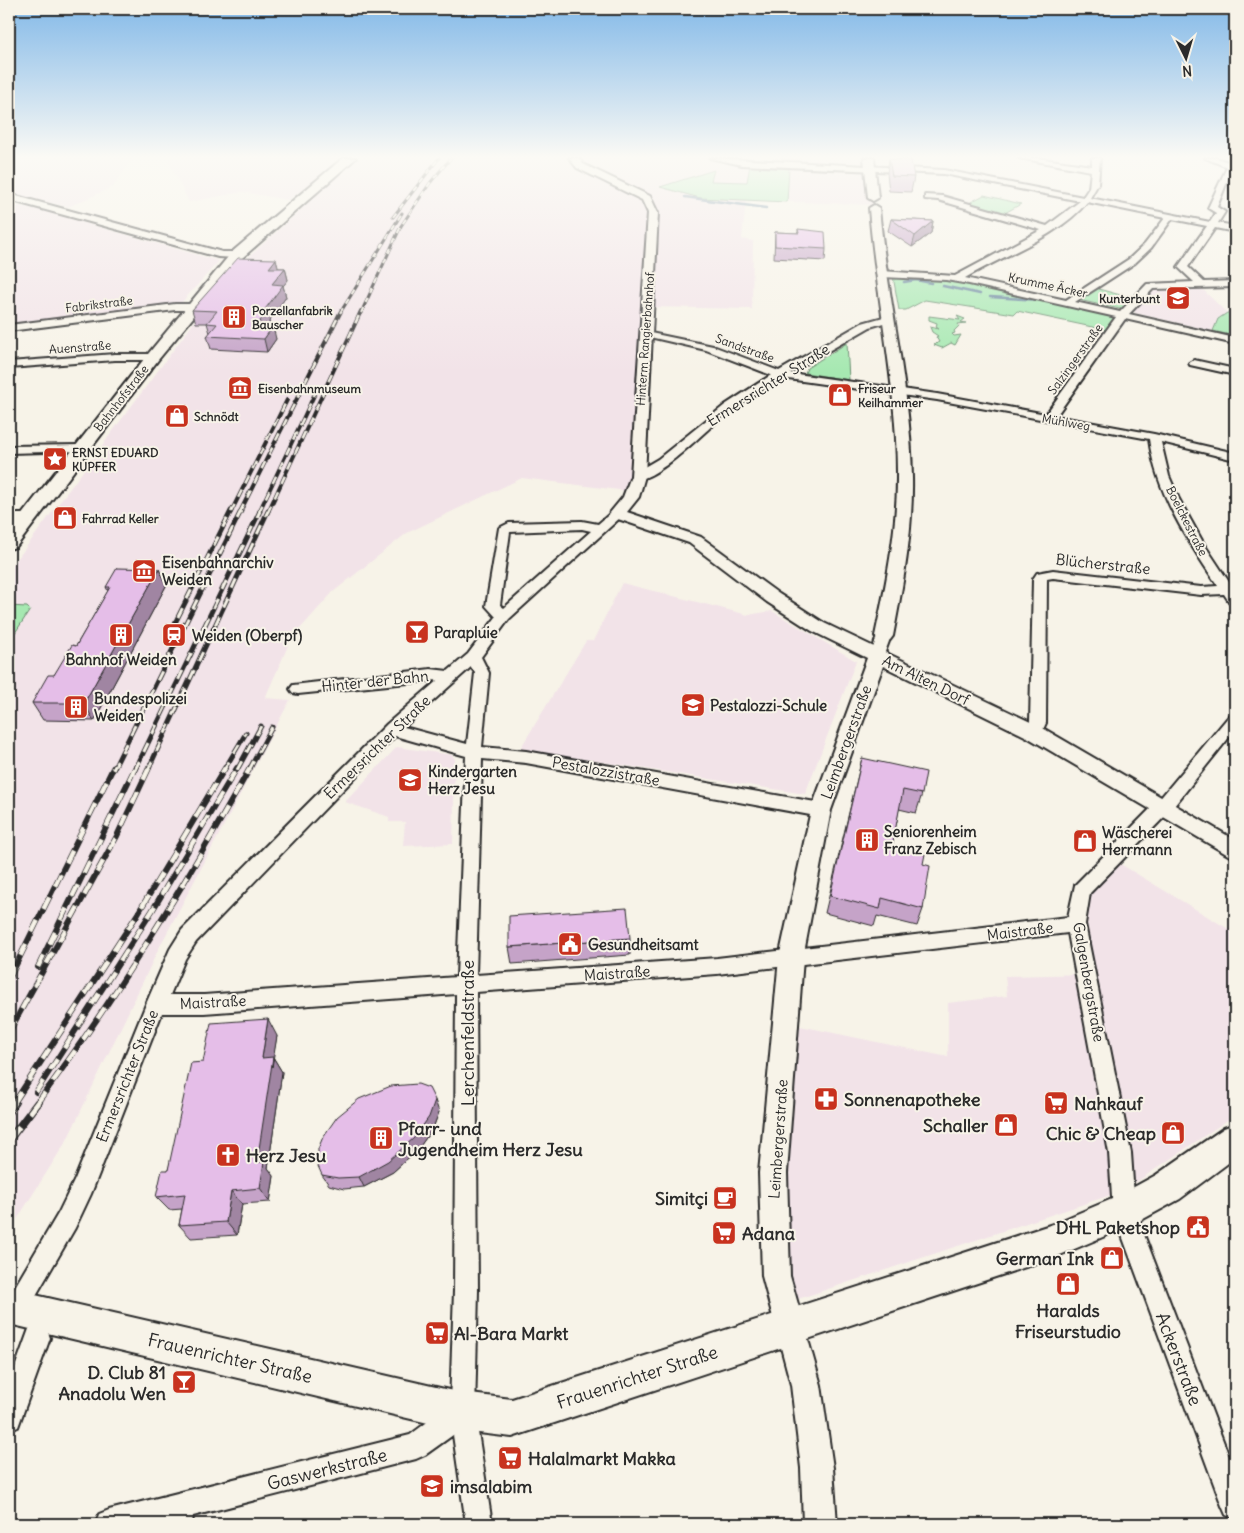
<svg xmlns="http://www.w3.org/2000/svg" width="1244" height="1533" viewBox="0 0 1244 1533" font-family="Delius,sans-serif">
<rect width="100%" height="100%" fill="#f7f3e8"/>
<filter id="ink" filterUnits="userSpaceOnUse"><feTurbulence type="fractalNoise" baseFrequency=".02" numOctaves="2"/><feDisplacementMap in="SourceGraphic" scale="10" xChannelSelector="R" yChannelSelector="G"/><feConvolveMatrix kernelMatrix="1 2 1 2 8 2 1 2 1" color-interpolation-filters="sRGB"/></filter>
<g filter="url(#ink)">
<path fill="#f2e3e8" d="M9,158H133L113,187L68,207L9,193Z
M167,158H341L316,180L288,200L242,192L189,202Z
M357,158H572L642,198L649,213L633,474L627,491L522,478L407,533L333,592L291,639L265,698L290,700L160,946L67,1140L9,1232V570L210,301L250,256Z
M578,158H869L874,205L746,200L742,239L753,241L752,309L651,307L657,240L655,204L640,191L583,165Z
M20,206L35,209L219,261L182,302L9,324V209Z
M1200,287L1227,313L1218,319L1213,331L1136,313L1132,309L1154,288Z
M622,583L748,615L772,611L856,661L805,794L520,749L586,641H593Z
M397,747L452,755L455,759L453,844L403,846L405,822H389V817L345,802Z
M1112,859L1235,933V1115L1123,1191L783,1304L786,1023L948,1057V1003L1007,996L1005,976L1086,974L1081,890Z"/>
<path fill="#a6e8b1" stroke="#688a6e" d="M750,165L789,167L787,202L700,198L660,187L714,170L711,181L747,182Z
M984,195L1021,204L1003,214L967,204Z
M893,276L947,279L1119,316L1111,331L1017,311L1014,314L925,300L906,310H899Z
M1095,288L1135,299L1126,308L1120,309L1074,299Z
M1227,313H1235V336L1213,331L1218,319Z
M929,316L960,320L957,316L965,319L961,322L966,323L958,324L959,326L954,331L955,333L952,334L954,336L961,335L955,345L951,343L942,348L934,345L939,342L936,337L938,336L932,332L930,327L939,329L936,327L937,323L929,320Z
M847,343L849,380L805,373L807,368Z
M9,606L27,607L30,610L9,642Z"/>
<g fill="none" stroke-linecap="round" stroke-linejoin="round">
<path stroke="#65849c" stroke-width="2.5" d="M685,197L766,208
M904,282L916,280L931,283
M943,286L980,294
M990,297L1040,300"/>
<path stroke="#65849c" stroke-width="3" d="M1232,333L1235,331"/>
<defs>
<path id="minor" d="M710,158L944,170L1083,197L1089,188L1091,171L1019,158H1037L1092,166V158H1100L1098,184L1090,198L1210,222L1216,213L1208,208L1227,167L1205,158H1216L1234,164L1217,207L1225,212L1218,223L1235,226V232L1215,228L1188,267L1204,282L1235,281V287L1153,289L1129,314L1235,338V344L1125,319L1056,416L1154,434L1235,453V460L1161,442L1169,476L1179,499L1204,544L1235,591V604L1230,603L1224,594L1201,595L1053,578L1047,579L1046,723L1040,736H1028L1026,732L1030,723L1033,579L1037,573L1053,570L1201,587L1218,586C1188,542 1156,493 1149,439L937,400L781,378C761,390 742,402 723,416C706,430 654,484 634,479L632,476L634,473L658,459L725,405L771,375L706,350L641,335V331L713,346L779,371L862,323L887,316L890,317V321L870,327L790,373L937,394L1046,414L1116,317L969,284L946,280L882,277L877,274L882,271L955,276L1041,230L938,200L925,199V195L942,196L1047,226L1080,201L944,174L742,165ZM1087,202L1165,218L1145,244L1129,259L1066,300L965,278C1003,255 1059,237 1087,202ZM1172,219L1207,226L1178,267L1194,282L1147,284L1120,312L1075,302L1135,263L1151,248Z
M175,304H193L198,307L193,310H175L9,331V325Z
M115,354H153L158,357L153,360H115L9,368V362Z
M1194,360L1235,369V375L1190,365L1189,363Z
M81,445L85,447V451L9,453V446Z
M617,510L621,511L623,514L621,517L509,619L481,657L489,673L482,747L526,751L821,803L827,805L829,810L827,815L821,817L526,763L482,759L476,975L717,958L1068,917L1075,885L1158,801L1229,716L1235,715V730L1170,811L1090,893L1085,924L1131,1153L1135,1211L1235,1472V1519L1226,1515L1222,1506L1113,1211L1109,1153L1068,933L717,974L476,992L478,1291L475,1412L492,1524H466L453,1435L425,1455L416,1459L193,1516L192,1524H96L99,1514L109,1510L410,1435L450,1405L454,1291L456,994L204,1013H162L91,1194L75,1228L24,1316L16,1320L9,1317V1297L59,1212L75,1179L146,1004L170,949L182,930L387,724L438,680L298,694L293,693L290,689L293,685L431,669L448,671L468,654L496,617L486,606L499,528L509,523L582,521L598,524L613,511ZM582,529L591,531L504,608L500,605L510,532ZM471,667L475,673L467,744L404,727ZM395,736L466,756L457,977L204,995H170L185,959L196,942Z
M9,514H28L34,518L28,522H9Z
M884,631L891,636L882,660H872L870,657L877,636Z
M38,1326L47,1329L50,1338L18,1427L9,1431V1384L29,1329Z"/>
<path id="tertiary" d="M569,158H579L583,164L650,196L658,213L645,476L639,497L627,512L701,537L779,594L824,623L1041,727L1235,840V859L1027,737L883,666L831,810L803,958L787,1173L790,1276L821,1385L833,1468L837,1524H803L801,1468L791,1385L762,1276L759,1173L779,958L811,810L867,658L812,631L767,602L689,543L612,517L609,514L623,497L631,476L648,213L642,200L577,168Z
M864,158H874L878,198L873,201L868,198Z
M9,194L222,252H237L242,255L237,258L218,257L9,200Z
M874,205L879,208C887,298 911,388 912,478C913,532 903,584 893,636L890,640H878L875,636C886,584 897,532 897,479C898,388 876,298 869,208Z"/>
<path id="secondary" d="M343,158H356L242,258L158,360L16,547L9,549V531L148,354L232,252Z
M1235,1124V1158L1180,1199L1136,1223L1053,1258L512,1437L462,1431L9,1324V1289L462,1393L512,1399L1053,1224L1112,1199L1156,1175L1224,1128Z"/>
</defs>
<use href="#minor" stroke="#2b2b2b" stroke-width="4"/>
<use href="#tertiary" stroke="#2b2b2b" stroke-width="4"/>
<use href="#secondary" stroke="#2b2b2b" stroke-width="4"/>
<use href="#minor" fill="#f7f3e8" fill-rule="evenodd"/>
<use href="#tertiary" fill="#f7f3e8" fill-rule="evenodd"/>
<use href="#secondary" fill="#f7f3e8" fill-rule="evenodd"/>
<defs>
<path id="rail-far4" d="M393,217L439,158
M340,313L402,213
M361,313L401,226L430,183L451,158"/>
<path id="rail-far3" d="M231,512L287,400
M240,512L341,311
M259,512L317,389
M268,512L361,311"/>
<path id="rail-far2" d="M169,635L231,511
M113,770L241,511
M135,770L260,511
M148,770L268,511
M224,770L246,733
M237,770L261,726
M249,770L272,727"/>
<path id="rail-far1" d="M38,967L135,768
M9,979L113,768
M9,1032L117,836L149,768
M36,1092L152,911L237,768
M14,1103L137,915L225,768
M37,1103C117,997 185,884 250,768"/>
<path id="rail" d="M9,1111L15,1102
M9,1140L38,1102"/>
</defs>
<use href="#rail-far4" stroke="#2b2b2b" stroke-width="3"/>
<use href="#rail-far3" stroke="#2b2b2b" stroke-width="4"/>
<use href="#rail-far2" stroke="#2b2b2b" stroke-width="5"/>
<use href="#rail-far1" stroke="#2b2b2b" stroke-width="6"/>
<use href="#rail" stroke="#2b2b2b" stroke-width="8"/>
<use href="#rail-far4" stroke="#f7f3e8" stroke-width="2" stroke-dasharray="5.5" stroke-linecap="butt"/>
<use href="#rail-far3" stroke="#f7f3e8" stroke-width="2.5" stroke-dasharray="8" stroke-linecap="butt"/>
<use href="#rail-far2" stroke="#f7f3e8" stroke-width="3" stroke-dasharray="10" stroke-linecap="butt"/>
<use href="#rail-far1" stroke="#f7f3e8" stroke-width="4.5" stroke-dasharray="13" stroke-linecap="butt"/>
<use href="#rail" stroke="#f7f3e8" stroke-width="5.5" stroke-dasharray="17" stroke-linecap="butt"/>
</g>
<path fill="#c5a3c8" stroke="#2b2b2b" d="M889,159L914,177L911,192L889,191L887,173Z
M891,219L933,221L931,233L912,247L888,231Z
M798,229L826,249L825,261L774,258L775,232L798,233Z
M278,268H285L288,280L283,286L286,297L269,321L270,325L269,326L276,339L267,352L211,349L207,336L210,333L207,323H196L192,310Z
M159,569L166,586L94,721L43,720L32,703L54,675L76,646L108,591L106,587Z
M862,758L922,794L916,813L899,809L892,847L923,864V909L917,926L877,916L874,926L825,913Z
M630,938V955L512,964L509,947Z
M277,1036L273,1057L282,1072L268,1168L274,1176L270,1202L242,1204L237,1235L191,1238L179,1225L182,1209L169,1210L156,1197L168,1170L203,1062Z
M439,1112L433,1128L418,1149L393,1172L364,1187L344,1189L329,1185L322,1175Z"/>
<path fill="#a085a2" stroke="#2b2b2b" d="M933,221L931,233L912,247L915,236Z
M276,259L279,271L269,268Z
M285,268L288,280L283,286L286,297L269,321L270,325L260,338L257,325L263,312L272,284Z
M273,326L276,339L267,352L264,339Z
M159,569L166,586L94,721L84,703Z
M268,1019L277,1036L272,1067L273,1057L282,1072L268,1168L274,1176L270,1202L260,1188L257,1162L262,1058Z
M435,1100L439,1112L433,1128L418,1149L393,1172L364,1187L359,1177Z
M231,1191L242,1204L237,1235L226,1222Z"/>
<path fill="#e5bee8" stroke="#2b2b2b" d="M889,159L911,160L914,177L892,176Z
M891,219L933,221L915,236Z
M798,229L825,232L826,249L775,246V232L799,233Z
M238,258L276,259L269,268H285L272,284L283,285L263,312H267L257,325L273,326L264,339L207,336L217,324L207,323L217,311L192,310Z
M117,568L159,569L84,703H32L48,675H54L72,645L76,646L110,587H106Z
M862,758L926,772L922,794L903,790L892,847L925,854L923,864L930,866L923,909L882,898L880,909L830,896Z
M627,908L630,938L509,947V916Z
M268,1019L262,1058L273,1057L257,1162H264L260,1188L231,1191L226,1222L179,1225L185,1194L156,1197L162,1170H168L191,1063L203,1062L211,1023Z
M418,1084L429,1088L435,1100L429,1117L414,1138L388,1161L359,1177L338,1178L322,1175L318,1166V1149L323,1137L337,1117L359,1099L391,1086Z"/>
</g>
<linearGradient id="sky" x2="0" y2="1"><stop stop-color="#83b9e8"/><stop offset="0.42" stop-color="#fbfaf5"/><stop offset="1" stop-color="#fbfaf5" stop-opacity="0"/></linearGradient>
<rect width="1244" height="373" fill="url(#sky)"/>
<defs>
<symbol id="school-square" viewBox="-11 -11 22 22"><rect x="-9" y="-9" width="18" height="18" rx="4" fill="#c8321e" stroke="#f7f3e8"/><path d="M0-5L7-2L0 1L-7-2ZM-4 1L0 2.5L4 1V4Q0 6-4 4Z" fill="#fff"/></symbol>
<symbol id="building-square" viewBox="-11 -11 22 22"><rect x="-9" y="-9" width="18" height="18" rx="4" fill="#c8321e" stroke="#f7f3e8"/><path d="M-4-6H4V6H1V3H-1V6H-4ZM-2.5-4.3h1.7v1.8h-1.7ZM.8-4.3h1.7v1.8H.8ZM-2.5-1h1.7V.8h-1.7ZM.8-1h1.7V.8H.8Z" fill="#fff"/></symbol>
<symbol id="museum-square" viewBox="-11 -11 22 22"><rect x="-9" y="-9" width="18" height="18" rx="4" fill="#c8321e" stroke="#f7f3e8"/><path d="M0-6L6-3V-2H-6V-3ZM-5-1h2V3h-2ZM-1-1h2V3h-2ZM3-1h2V3H3ZM-6 4H6V6H-6Z" fill="#fff"/></symbol>
<symbol id="shop-square" viewBox="-11 -11 22 22"><rect x="-9" y="-9" width="18" height="18" rx="4" fill="#c8321e" stroke="#f7f3e8"/><path d="M-5-2.5h2.3a2.7 3.5 0 0 1 5.4 0H5L5.5 6h-11ZM-1.5-2.5h3a1.5 2.3 0 0 0-3 0Z" fill="#fff"/></symbol>
<symbol id="sight-square" viewBox="-11 -11 22 22"><rect x="-9" y="-9" width="18" height="18" rx="4" fill="#c8321e" stroke="#f7f3e8"/><path d="M0-6L1.8-2.2L6-1.7L2.9 1.2L3.7 5.4L0 3.3L-3.7 5.4L-2.9 1.2L-6-1.7L-1.8-2.2Z" fill="#fff"/></symbol>
<symbol id="bar-square" viewBox="-11 -11 22 22"><rect x="-9" y="-9" width="18" height="18" rx="4" fill="#c8321e" stroke="#f7f3e8"/><path d="M-6-5H6L.8 .8V4.5H3.5V6h-7V4.5H-.8V.8Z" fill="#fff"/></symbol>
<symbol id="station-square" viewBox="-11 -11 22 22"><rect x="-9" y="-9" width="18" height="18" rx="4" fill="#c8321e" stroke="#f7f3e8"/><path d="M-3-6H3Q5-6 5-4V2Q5 4 3 4L4.5 6H3L1.5 4h-3L-3 6H-4.5L-3 4Q-5 4-5 2V-4Q-5-6-3-6ZM-3.5-4v3h7v-3ZM-3.5 1v1.5H-2V1ZM2 1v1.5H3.5V1Z" fill="#fff"/></symbol>
<symbol id="civic-square" viewBox="-11 -11 22 22"><rect x="-9" y="-9" width="18" height="18" rx="4" fill="#c8321e" stroke="#f7f3e8"/><path d="M-.6-6.5H3V-4.5H.6V-3L4-1V1h2V6H-6V1h2V-1L-.6-3ZM-1.2 2.5V6h2.4V2.5Z" fill="#fff"/></symbol>
<symbol id="pharmacy-square" viewBox="-11 -11 22 22"><rect x="-9" y="-9" width="18" height="18" rx="4" fill="#c8321e" stroke="#f7f3e8"/><path d="M-2-6h4v4h4v4h-4v4h-4v-4h-4v-4h4Z" fill="#fff"/></symbol>
<symbol id="supermarket-square" viewBox="-11 -11 22 22"><rect x="-9" y="-9" width="18" height="18" rx="4" fill="#c8321e" stroke="#f7f3e8"/><path d="M-6-5.5h2.5l.6 2H6L4.5 2H-2.5L-4.4-4H-6ZM-1.5 3.2a1.3 1.3 0 1 0 .1 0ZM3 3.2a1.3 1.3 0 1 0 .1 0Z" fill="#fff"/></symbol>
<symbol id="church-square" viewBox="-11 -11 22 22"><rect x="-9" y="-9" width="18" height="18" rx="4" fill="#c8321e" stroke="#f7f3e8"/><path d="M-1.2-6h2.4v3.5h3.3v2.4h-3.3V6h-2.4V-.1h-3.3v-2.4h3.3Z" fill="#fff"/></symbol>
<symbol id="cafe-square" viewBox="-11 -11 22 22"><rect x="-9" y="-9" width="18" height="18" rx="4" fill="#c8321e" stroke="#f7f3e8"/><path d="M-5.5-4.5H6V0H3Q3 3.5 0 3.5H-2.5Q-5.5 3.5-5.5 0ZM3-3.2v2h1.7v-2ZM-6 4.5H4V6H-6Z" fill="#fff"/></symbol>
</defs>
<g fill-rule="evenodd">
<use href="#school-square" x="1164" y="284" width="28" height="28"/>
<use href="#building-square" x="220" y="303" width="28" height="28"/>
<use href="#museum-square" x="226" y="374" width="28" height="28"/>
<use href="#shop-square" x="826" y="381" width="28" height="28"/>
<use href="#shop-square" x="163" y="402" width="28" height="28"/>
<use href="#sight-square" x="41" y="445" width="28" height="28"/>
<use href="#shop-square" x="51" y="504" width="28" height="28"/>
<use href="#museum-square" x="130" y="557" width="28" height="28"/>
<use href="#bar-square" x="403" y="618" width="28" height="28"/>
<use href="#building-square" x="107" y="621" width="28" height="28"/>
<use href="#station-square" x="160" y="621" width="28" height="28"/>
<use href="#school-square" x="679" y="691" width="28" height="28"/>
<use href="#building-square" x="62" y="693" width="28" height="28"/>
<use href="#school-square" x="396" y="766" width="28" height="28"/>
<use href="#building-square" x="853" y="826" width="28" height="28"/>
<use href="#shop-square" x="1071" y="827" width="28" height="28"/>
<use href="#civic-square" x="556" y="930" width="28" height="28"/>
<use href="#pharmacy-square" x="812" y="1085" width="28" height="28"/>
<use href="#supermarket-square" x="1042" y="1089" width="28" height="28"/>
<use href="#shop-square" x="992" y="1111" width="28" height="28"/>
<use href="#shop-square" x="1159" y="1119" width="28" height="28"/>
<use href="#building-square" x="367" y="1124" width="28" height="28"/>
<use href="#church-square" x="214" y="1141" width="28" height="28"/>
<use href="#cafe-square" x="711" y="1184" width="28" height="28"/>
<use href="#civic-square" x="1184" y="1213" width="28" height="28"/>
<use href="#supermarket-square" x="710" y="1219" width="28" height="28"/>
<use href="#shop-square" x="1098" y="1244" width="28" height="28"/>
<use href="#shop-square" x="1054" y="1270" width="28" height="28"/>
<use href="#supermarket-square" x="423" y="1319" width="28" height="28"/>
<use href="#bar-square" x="170" y="1368" width="28" height="28"/>
<use href="#supermarket-square" x="496" y="1444" width="28" height="28"/>
<use href="#school-square" x="418" y="1472" width="28" height="28"/>
</g>
<g text-anchor="middle" dominant-baseline="central" stroke-width="4" stroke-linejoin="round" paint-order="stroke">
<g font-size="12" fill="#2b2b2b" stroke="#f7f3e8">
<text transform="translate(1048 285) rotate(12)">Krumme Äcker</text>
<text transform="translate(99 304) rotate(-7)">Fabrikstraße</text>
<text transform="translate(645 339) rotate(-86)">Hinterm Rangierbahnhof</text>
<text transform="translate(80 347) rotate(-4)">Auenstraße</text>
<text transform="translate(745 348) rotate(20)">Sandstraße</text>
<text transform="translate(1075 359) rotate(-54)">Salzingerstraße</text>
<text transform="translate(121 398) rotate(-52)">Bahnhofstraße</text>
<text transform="translate(1066 422) rotate(10)">Mühlweg</text>
<text transform="translate(1187 521) rotate(63)">Boelckestraße</text>
</g>
<g font-size="12" font-weight="bold" fill="#2b2b2b" stroke="#f7f3e8" text-anchor="start">
<text x="1160" y="298" text-anchor="end">Kunterbunt</text>
<text x="252" y="310">Porzellanfabrik<tspan x="252" dy="14">Bauscher</tspan></text>
<text x="258" y="388">Eisenbahnmuseum</text>
<text x="858" y="388">Friseur<tspan x="858" dy="14">Keilhammer</tspan></text>
<text x="194" y="416">Schnödt</text>
<text x="72" y="452">ERNST EDUARD<tspan x="72" dy="14">KUPFER</tspan></text>
<text x="82" y="518">Fahrrad Keller</text>
</g>
<g font-size="15" fill="#2b2b2b" stroke="#f7f3e8">
<text transform="translate(768 385) rotate(-32)">Ermersrichter Straße</text>
<text transform="translate(1103 564) rotate(6)">Blücherstraße</text>
<text transform="translate(926 680) rotate(26)">Am Alten Dorf</text>
<text transform="translate(375 681) rotate(-6)">Hinter der Bahn</text>
<text transform="translate(846 742) rotate(-70)">Leimbergerstraße</text>
<text transform="translate(377 747) rotate(-44)">Ermersrichter Straße</text>
<text transform="translate(606 771) rotate(10)">Pestalozzistraße</text>
<text transform="translate(1020 931) rotate(-7)">Maistraße</text>
<text transform="translate(617 973) rotate(-4)">Maistraße</text>
<text transform="translate(1089 982) rotate(80)">Galgenbergstraße</text>
<text transform="translate(213 1002) rotate(-3)">Maistraße</text>
<text transform="translate(127 1076) rotate(-68)">Ermersrichter Straße</text>
<text transform="translate(778 1139) rotate(-86)">Leimbergerstraße</text>
</g>
<g font-size="15" font-weight="bold" fill="#2b2b2b" stroke="#f7f3e8" text-anchor="start">
<text x="162" y="562">Eisenbahnarchiv<tspan x="162" dy="17">Weiden</tspan></text>
<text x="434" y="632">Parapluie</text>
<text x="192" y="635">Weiden (Oberpf)</text>
<text x="121" y="659" text-anchor="middle">Bahnhof Weiden</text>
<text x="94" y="698">Bundespolizei<tspan x="94" dy="17">Weiden</tspan></text>
<text x="710" y="705">Pestalozzi-Schule</text>
<text x="428" y="771">Kindergarten<tspan x="428" dy="17">Herz Jesu</tspan></text>
<text x="884" y="831">Seniorenheim<tspan x="884" dy="17">Franz Zebisch</tspan></text>
<text x="1102" y="832">Wäscherei<tspan x="1102" dy="17">Herrmann</tspan></text>
<text x="588" y="944">Gesundheitsamt</text>
</g>
<g font-size="18" fill="#2b2b2b" stroke="#f7f3e8">
<text transform="translate(467 1033) rotate(-90)">Lerchenfeldstraße</text>
<text transform="translate(230 1358) rotate(13)">Frauenrichter Straße</text>
<text transform="translate(1179 1359) rotate(69)">Ackerstraße</text>
<text transform="translate(637 1377) rotate(-18)">Frauenrichter Straße</text>
<text transform="translate(327 1469) rotate(-14)">Gaswerkstraße</text>
</g>
<g font-size="18" font-weight="bold" fill="#2b2b2b" stroke="#f7f3e8" text-anchor="start">
<text x="844" y="1099">Sonnenapotheke</text>
<text x="1074" y="1103">Nahkauf</text>
<text x="988" y="1125" text-anchor="end">Schaller</text>
<text x="398" y="1128">Pfarr- und<tspan x="398" dy="21">Jugendheim Herz Jesu</tspan></text>
<text x="1156" y="1133" text-anchor="end">Chic &amp; Cheap</text>
<text x="246" y="1155">Herz Jesu</text>
<text x="708" y="1198" text-anchor="end">Simitçi</text>
<text x="1180" y="1227" text-anchor="end">DHL Paketshop</text>
<text x="742" y="1233">Adana</text>
<text x="1094" y="1258" text-anchor="end">German Ink</text>
<text x="1068" y="1310" text-anchor="middle">Haralds<tspan x="1068" dy="21">Friseurstudio</tspan></text>
<text x="454" y="1333">Al-Bara Markt</text>
<text x="166" y="1372" text-anchor="end">D. Club 81<tspan x="166" dy="21">Anadolu Wen</tspan></text>
<text x="528" y="1458">Halalmarkt Makka</text>
<text x="450" y="1486">imsalabim</text>
</g>
</g>
<rect width="1244" height="1533" fill="none" stroke="#f7f3e8" stroke-width="30"/>
<rect x="15" y="15" width="1214" height="1503" fill="none" stroke="#2b2b2b" stroke-width="2" filter="url(#ink)"/>
<g transform="translate(1186 58) rotate(175)" stroke="#f7f3e8" stroke-width="4" paint-order="stroke">
<path d="M0-4L9 19L0 12L-9 19Z" fill="#2b2b2b"/>
<text y="-8" font-size="14" font-weight="bold" text-anchor="middle" fill="#2b2b2b">N</text>
</g>
</svg>
